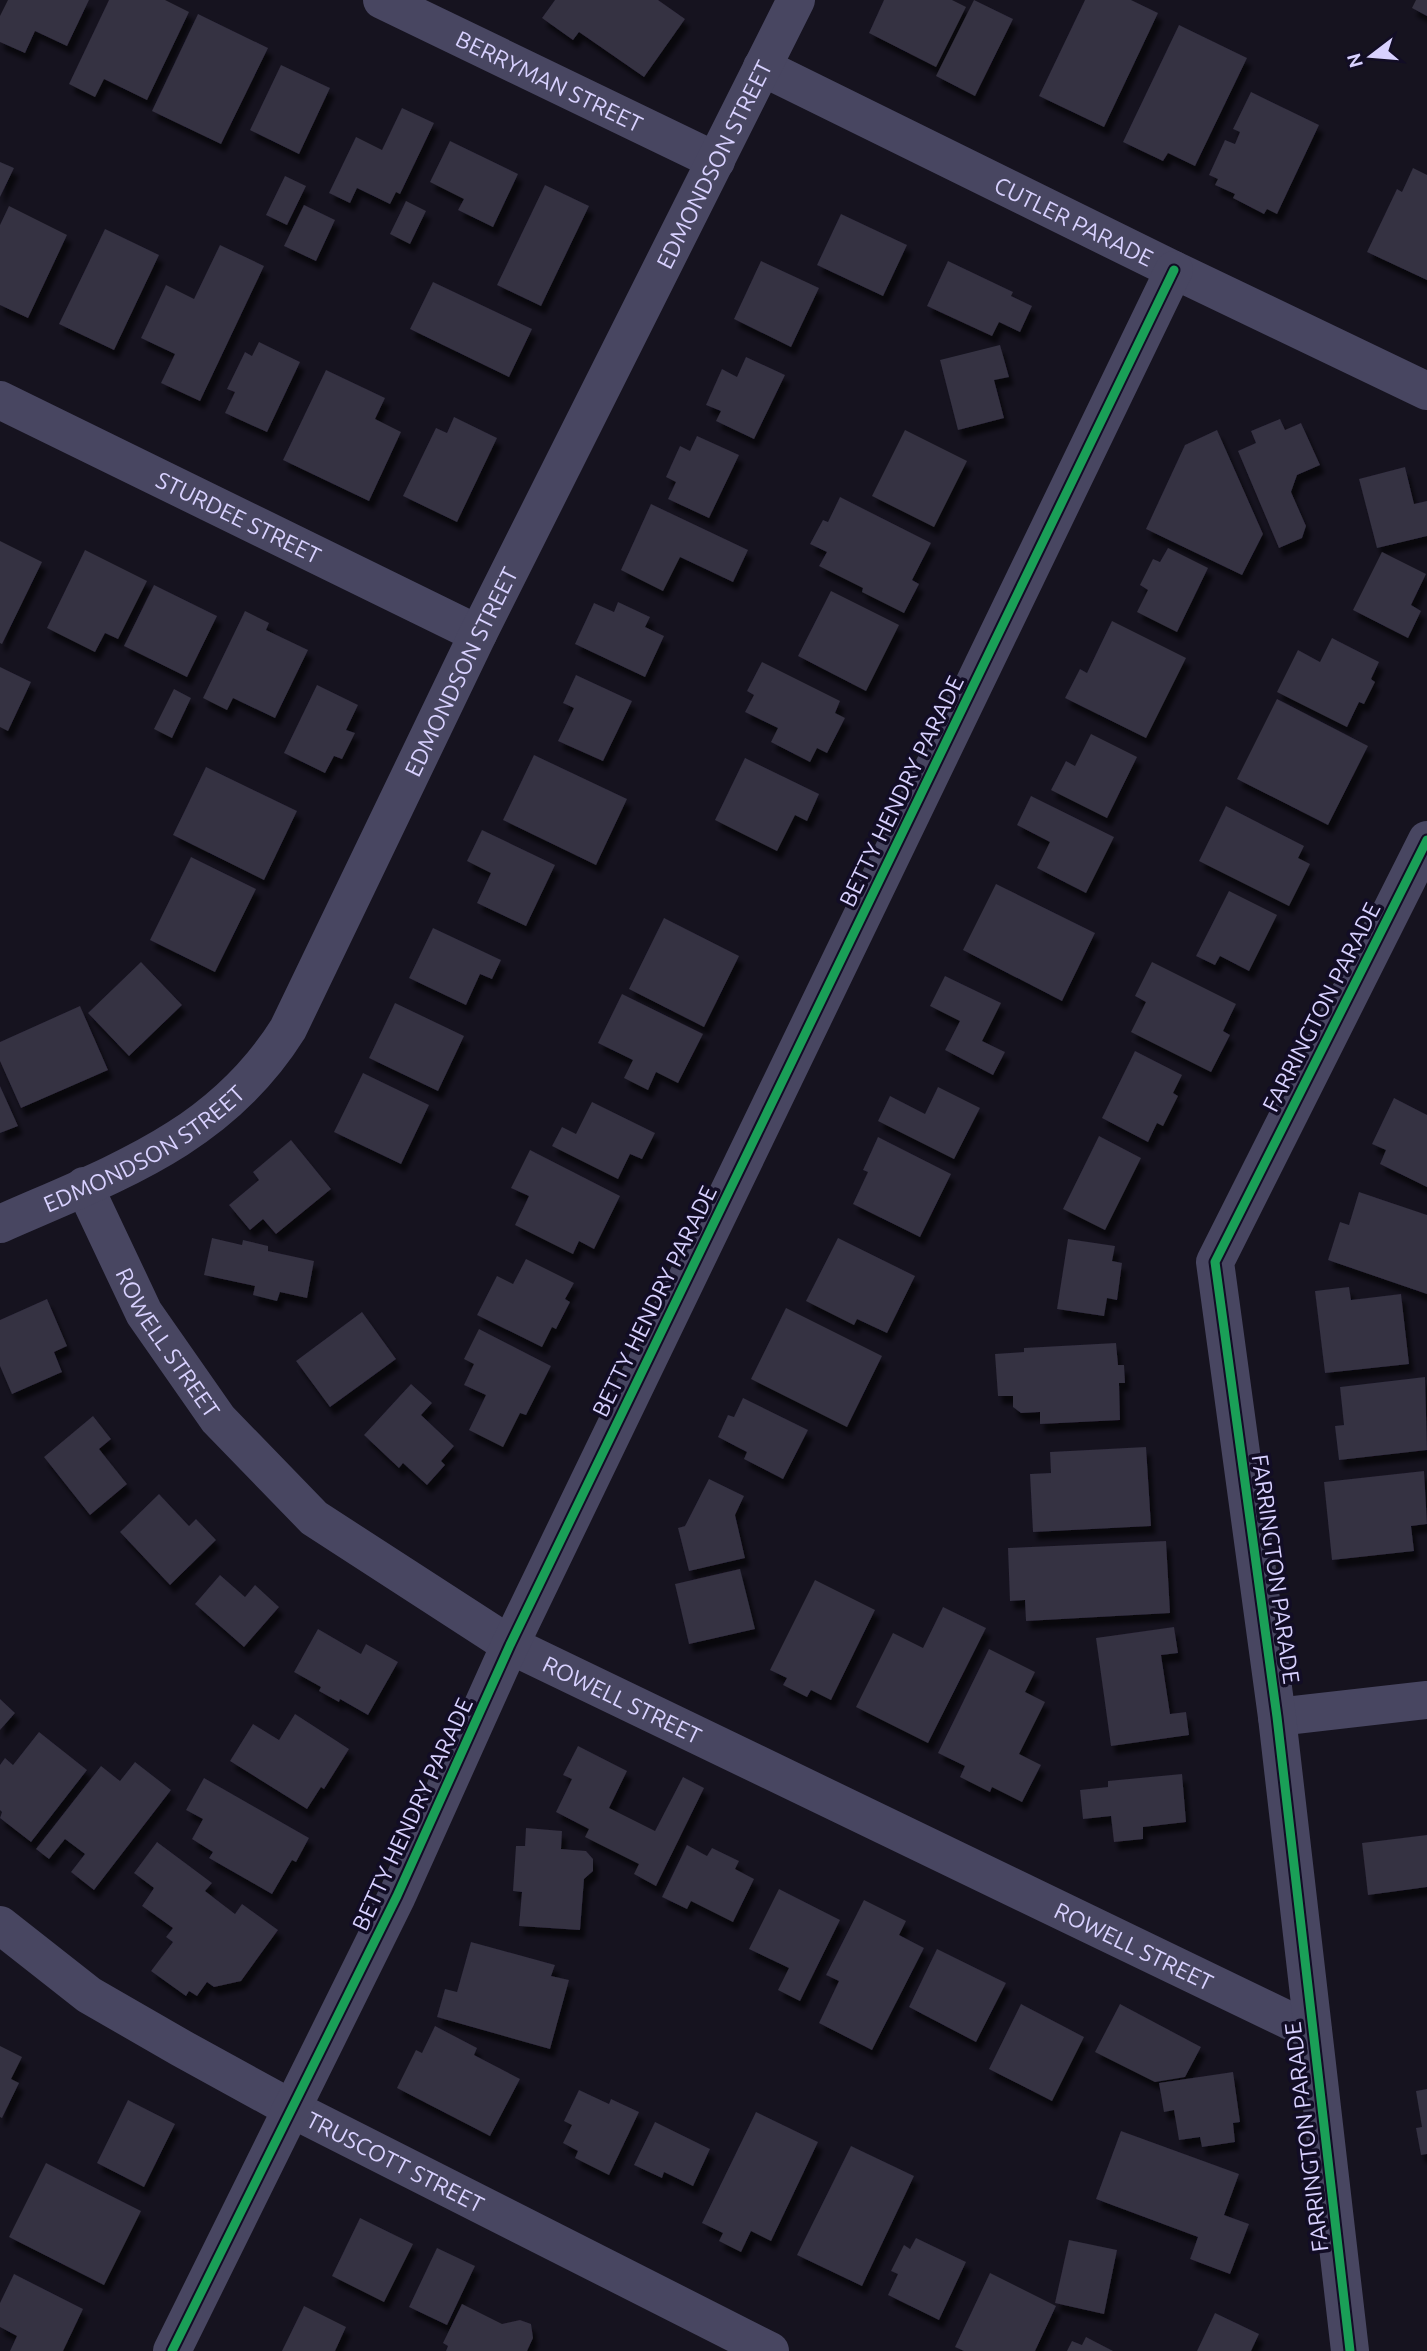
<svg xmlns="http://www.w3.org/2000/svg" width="1427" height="2351" viewBox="0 0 1427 2351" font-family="Ubuntu,sans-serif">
<defs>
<filter id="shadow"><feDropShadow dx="4.5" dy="8" stdDeviation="2" flood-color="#0009"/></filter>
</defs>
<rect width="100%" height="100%" fill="#16131f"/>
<path fill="#343042" filter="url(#shadow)" d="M8,0H89L67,46L35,31L25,53L0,42V16Z
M109,0H165L189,12L147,100L104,79L95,97L69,84Z
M555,0H658L685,19L644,77L579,32L573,40L542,18Z
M884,0H952L966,7L936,67L869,33Z
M974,0L1013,19L975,96L936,76Z
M1085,0H1131L1158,13L1104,127L1039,96Z
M1416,0H1427V16L1412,8Z
M198,14L268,48L221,144L152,111Z
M1179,25L1247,58L1195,166L1168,153L1163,161L1123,142Z
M281,65L330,88L299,154L250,130Z
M1251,92L1319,125L1277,214L1267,209L1264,214L1233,198L1235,194L1215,185L1218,179L1209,175L1225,140L1235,144L1240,132L1233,129Z
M402,108L434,123L400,194L396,192L390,204L357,188L350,203L329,193L356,137L382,150Z
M450,141L518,174L493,227L458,210L464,199L430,182Z
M0,162L14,168L0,197Z
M1413,168L1427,175V280L1367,252L1397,189L1402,192Z
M285,176L306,186L287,225L266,215Z
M545,185L589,206L541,306L497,285Z
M406,201L426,211L410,244L390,234Z
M304,205L335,220L316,261L284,246Z
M9,206L67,235L28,318L0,305V225Z
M841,214L907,245L883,296L817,265Z
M105,229L159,255L114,350L59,324Z
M220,245L264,266L200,401L161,383L175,354L141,338L166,285L194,299Z
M761,261L819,288L791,347L734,319Z
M948,261L1013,292L1011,296L1032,306L1020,332L999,322L992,336L927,306Z
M433,282L532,329L509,377L410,329Z
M259,342L300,362L267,432L225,413L235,392L227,389L245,352L252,356Z
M1000,345L1009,377L994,380L1004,418L958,430L940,360Z
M746,357L785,375L754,439L716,421L721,411L706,405L722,369L737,377Z
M326,370L385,398L375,419L401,432L369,501L283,460Z
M454,417L497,438L457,522L403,496L436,428L447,433Z
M1280,419L1285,430L1301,423L1320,465L1297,475L1291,492L1306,526L1302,538L1279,548L1238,451L1256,443L1251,431Z
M905,430L967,461L934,527L872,496Z
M1217,430L1263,534L1242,575L1146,529L1185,445Z
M697,436L739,455L709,518L668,499L676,482L666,477L680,446L690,451Z
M1405,467L1414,504L1427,501V536L1377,548L1359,479Z
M840,497L931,543L912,580L919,584L904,613L862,592L863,588L819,566L827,552L810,544L823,520L828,522Z
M651,504L748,550L733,582L680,557L663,591L621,570Z
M0,541L42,562L2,644L0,643Z
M1168,548L1208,568L1177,632L1137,612L1148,590L1140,585L1153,559L1160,562Z
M85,550L147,581L118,639L105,633L95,652L47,628Z
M1382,552L1426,574L1411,605L1421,611L1408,638L1353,610Z
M154,585L217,616L187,677L124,646Z
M831,591L899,625L866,691L798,656Z
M618,602L650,617L645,627L664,636L645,677L575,644L594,603L614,612Z
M245,611L269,623L266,630L308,650L275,718L233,698L227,710L203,698Z
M1112,621L1186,658L1146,738L1065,698L1080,669L1087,673Z
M1332,638L1379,662L1371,679L1375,682L1364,704L1359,702L1347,727L1277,692L1298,650L1320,662Z
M762,662L840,701L835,713L845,718L827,753L817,748L810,762L771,742L778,728L745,712L754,695L747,691Z
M0,667L31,682L8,731L0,727Z
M576,675L632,701L603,761L558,741L574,708L563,703Z
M317,685L358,705L346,730L355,733L342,759L334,756L325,773L284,753Z
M174,689L191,698L172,738L154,729Z
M1277,699L1368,746L1328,825L1237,779Z
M1091,734L1137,757L1107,818L1051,790L1066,761L1075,766Z
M534,755L627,799L596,865L503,820Z
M745,758L819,794L807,821L795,815L777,851L715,820Z
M206,767L297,811L264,880L173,835Z
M1031,796L1114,837L1086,893L1037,868L1050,842L1017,825Z
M1226,806L1304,846L1298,858L1310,864L1289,906L1199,861Z
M482,830L555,865L526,926L477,903L491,873L467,861Z
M191,857L256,889L215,972L150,940Z
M996,884L1095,933L1062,1001L963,950Z
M1229,891L1277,915L1249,971L1220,956L1215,965L1196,956Z
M664,918L739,956L704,1027L629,989Z
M433,928L501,960L492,979L480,974L466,1005L409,978Z
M141,962L182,1005L129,1056L88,1013Z
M1152,962L1236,1004L1223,1031L1230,1035L1211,1072L1131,1032L1146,1002L1135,996Z
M945,976L1001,1003L982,1041L1005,1052L993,1075L945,1050L960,1021L930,1006Z
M622,994L703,1034L678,1083L656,1072L648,1090L624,1078L633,1060L598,1043Z
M395,1003L464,1036L438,1091L369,1058Z
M80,1006L108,1070L21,1108L0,1061V1042Z
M1135,1051L1182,1075L1173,1093L1178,1096L1163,1126L1157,1123L1148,1142L1102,1118Z
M363,1073L429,1105L401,1164L334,1132Z
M0,1086L18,1126L0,1133Z
M938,1087L980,1108L954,1159L878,1121L890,1096L925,1114Z
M1394,1098L1427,1115V1187L1380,1164L1386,1150L1372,1144Z
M592,1102L655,1133L642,1159L630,1154L618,1179L552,1146L562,1127L576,1134Z
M1099,1136L1141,1158L1105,1230L1063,1209Z
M878,1137L951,1174L920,1237L853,1204L868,1172L863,1170Z
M291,1140L331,1189L276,1234L263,1219L250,1230L229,1205L259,1180L253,1172Z
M530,1150L620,1196L594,1249L579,1241L573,1254L515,1225L529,1196L511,1188Z
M1359,1192L1427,1215V1294L1328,1260L1340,1222L1349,1225Z
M212,1238L242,1245L243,1240L268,1246V1251L314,1261L307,1298L280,1292L277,1301L253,1295L255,1286L204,1275Z
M838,1238L915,1276L887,1333L857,1319L854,1325L806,1301Z
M1068,1239L1115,1246L1112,1261L1122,1263L1117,1300L1107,1298L1104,1316L1057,1309Z
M526,1259L574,1283L565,1299L570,1302L556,1329L552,1327L542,1347L477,1315L497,1276L513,1284Z
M1349,1287L1351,1300L1401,1294L1409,1364L1325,1373L1315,1291Z
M47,1299L67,1346L54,1352L62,1372L12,1394L0,1366V1320Z
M786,1308L882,1356L847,1427L751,1379Z
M362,1312L396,1359L330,1407L296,1361Z
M479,1329L551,1366L526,1415L520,1413L503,1447L469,1430L486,1395L464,1385L474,1364L464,1359Z
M1116,1343L1118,1365H1124L1125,1383H1119L1120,1420L1040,1424V1412L1021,1413L1013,1407V1396H998L995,1354L1024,1352V1348Z
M1425,1377L1427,1450L1339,1460L1335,1426L1344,1425L1340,1387Z
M411,1384L432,1403L421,1415L454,1446L441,1461L445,1465L427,1485L403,1463L399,1468L364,1435Z
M743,1398L808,1430L783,1479L744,1459L747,1452L718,1437L728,1415L734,1417Z
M93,1416L111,1439L99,1449L127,1484L90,1515L44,1457Z
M1146,1447L1151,1526L1033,1532L1030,1474L1051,1473L1050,1452Z
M1424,1471L1427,1524L1411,1526L1414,1551L1332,1560L1324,1482Z
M709,1479L744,1496L735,1515L745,1558L689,1571L678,1528L685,1526Z
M159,1494L189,1526L196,1519L216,1540L170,1585L120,1532Z
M1166,1541L1170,1613L1026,1621L1025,1600L1010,1601L1008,1548Z
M740,1569L755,1629L689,1644L675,1584Z
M220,1575L245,1597L255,1585L279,1607L244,1647L195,1604Z
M815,1580L875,1610L831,1700L811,1690L807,1697L783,1685L787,1678L770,1670Z
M943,1607L986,1628L928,1743L856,1707L893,1633L923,1648Z
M1174,1627L1178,1653L1161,1655L1170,1714L1186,1712L1189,1735L1111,1746L1096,1638Z
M318,1629L361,1654L366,1644L398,1662L368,1715L340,1699L339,1702L319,1691L321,1687L294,1672Z
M989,1649L1035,1672L1025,1692L1045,1702L1019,1754L1041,1765L1022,1802L992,1787L990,1792L960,1777L965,1766L938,1753Z
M0,1699L15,1713L0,1730Z
M295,1714L349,1749L324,1789L321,1787L307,1809L230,1761L253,1724L279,1740Z
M39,1732L87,1770L31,1842L0,1818L2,1812L0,1810V1765L5,1758L13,1765Z
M578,1746L627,1771L609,1808L655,1831L683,1777L704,1788L656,1886L634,1874L639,1864L585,1837L589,1829L556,1812L572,1779L563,1775Z
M135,1762L171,1790L94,1890L71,1872L85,1854L65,1839L49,1859L36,1849L101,1766L120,1781Z
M1182,1774L1186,1822L1143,1827V1839L1114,1842L1111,1816L1083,1819L1080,1790L1108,1787V1781Z
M204,1778L309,1838L296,1862L292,1860L272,1894L209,1858L213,1852L192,1839L203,1819L186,1810Z
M526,1828L562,1831L561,1849L586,1851L593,1859V1871L584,1879L580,1930L519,1926L522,1892L513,1891L516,1846H525Z
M1427,1835V1887L1368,1895L1362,1843Z
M157,1842L212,1883L205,1891L235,1914L242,1904L278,1930L241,1981L214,1987L207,1982L197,1996L189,1991L186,1996L151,1971L173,1942L166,1937L173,1928L142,1906L154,1888L134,1873Z
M687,1845L707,1856L712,1848L739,1861L735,1869L754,1879L733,1922L691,1901L687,1909L662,1897Z
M779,1889L840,1920L800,2001L778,1990L789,1968L749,1949Z
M864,1900L906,1921L899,1935L924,1948L872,2050L819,2023L839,1981L826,1975Z
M471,1942L555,1965L551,1976L569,1980L550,2049L437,2017L445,1989L457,1992Z
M937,1949L1006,1983L976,2042L909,2007Z
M1021,2004L1084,2037L1052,2101L989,2069Z
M1120,2004L1201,2047L1185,2077L1155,2082L1095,2052Z
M435,2026L477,2048L474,2055L520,2079L490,2136L397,2088L416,2050L422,2053Z
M0,2046L22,2057L11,2079L19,2083L2,2118L0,2117Z
M1233,2072L1240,2122L1233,2123L1235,2142L1202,2147L1200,2137L1179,2140L1174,2110L1164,2112L1159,2083Z
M1427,2089V2154L1421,2155L1416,2128L1422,2127L1416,2091Z
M579,2090L609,2104L611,2099L639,2112L609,2175L575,2158L578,2151L563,2143L572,2125L564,2121Z
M128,2100L175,2124L144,2187L97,2163Z
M756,2112L818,2142L771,2241L751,2231L741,2252L719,2241L723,2233L702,2223Z
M655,2122L710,2149L693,2186L664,2172L662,2178L634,2165Z
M1121,2131L1239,2174L1224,2215L1249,2224L1230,2274L1190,2259L1198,2237L1096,2199Z
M851,2146L914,2176L862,2286L797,2255Z
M46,2163L141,2211L104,2285L9,2237Z
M360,2218L413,2244L384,2302L332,2276Z
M916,2238L966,2262L939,2320L888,2295L898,2274L891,2271L904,2245L910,2249Z
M1069,2240L1117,2250L1104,2314L1055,2303Z
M437,2248L475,2266L447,2325L409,2307Z
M990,2273L1056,2306L1035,2351H964L955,2347Z
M14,2274L83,2309L63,2351H10L17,2336L0,2327V2303Z
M462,2304L502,2324L520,2320L531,2324L533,2338L527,2351H446L448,2346L443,2343Z
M304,2306L346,2327L335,2351H282Z
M1215,2313L1259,2334L1251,2351H1197Z
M1086,2337L1113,2351H1067L1072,2341L1082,2345Z"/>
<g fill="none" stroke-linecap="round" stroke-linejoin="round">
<g stroke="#484661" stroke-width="38">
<path id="s1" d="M382,0L716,161"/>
<path id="s2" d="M762,67L1174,270L1427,391"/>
<path id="s3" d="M0,400L478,634"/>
<path id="s4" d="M84,1186L144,1313L218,1419L314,1518L510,1645L1313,2032"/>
<path id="s5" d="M0,1224C113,1174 219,1139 288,1029L478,634L796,0"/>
<path d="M1277,1717L1427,1700"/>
<path id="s6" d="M0,1925L89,1995L181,2048L292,2109L770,2351"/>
<path d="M172,2351L397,1896L510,1645L1174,270"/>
<path d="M1350,2351L1277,1717L1215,1262L1427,840"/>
</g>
<defs>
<path id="cycleway" d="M172,2351L397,1896L510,1645L1174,270
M1350,2351L1277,1717L1215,1262L1427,840"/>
</defs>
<use href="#cycleway" stroke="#120d25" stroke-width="13"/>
<use href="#cycleway" stroke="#1a9f57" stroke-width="9"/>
</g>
<g text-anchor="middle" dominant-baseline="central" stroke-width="7" stroke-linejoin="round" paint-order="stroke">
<g font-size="23" fill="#d8d1ff" stroke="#120d25">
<text stroke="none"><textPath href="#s1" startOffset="186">BERRYMAN STREET</textPath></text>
<text stroke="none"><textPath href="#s5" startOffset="1318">EDMONDSON STREET</textPath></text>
<text stroke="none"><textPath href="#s2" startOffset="348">CUTLER PARADE</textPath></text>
<text stroke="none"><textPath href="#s3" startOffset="266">STURDEE STREET</textPath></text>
<text stroke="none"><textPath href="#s5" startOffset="751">EDMONDSON STREET</textPath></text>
<text transform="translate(901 791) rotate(-64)">BETTY HENDRY PARADE</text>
<text transform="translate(1321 1007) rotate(-63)">FARRINGTON PARADE</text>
<text stroke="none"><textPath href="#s5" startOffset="163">EDMONDSON STREET</textPath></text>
<text transform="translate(654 1301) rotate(-64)">BETTY HENDRY PARADE</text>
<text stroke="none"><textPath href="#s4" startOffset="178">ROWELL STREET</textPath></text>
<text transform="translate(1276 1569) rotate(82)">FARRINGTON PARADE</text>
<text stroke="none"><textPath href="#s4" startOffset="766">ROWELL STREET</textPath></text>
<text transform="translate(412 1814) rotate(-65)">BETTY HENDRY PARADE</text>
<text stroke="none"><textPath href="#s4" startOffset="1334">ROWELL STREET</textPath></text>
<text transform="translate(1306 2137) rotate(-97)">FARRINGTON PARADE</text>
<text stroke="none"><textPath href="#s6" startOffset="462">TRUSCOTT STREET</textPath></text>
</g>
</g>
<g transform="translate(1371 56) rotate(254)" stroke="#120d25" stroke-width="5" paint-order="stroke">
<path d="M0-5L12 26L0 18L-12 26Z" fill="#d8d1ff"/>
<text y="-10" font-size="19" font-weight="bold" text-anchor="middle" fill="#d8d1ff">N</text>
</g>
</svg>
